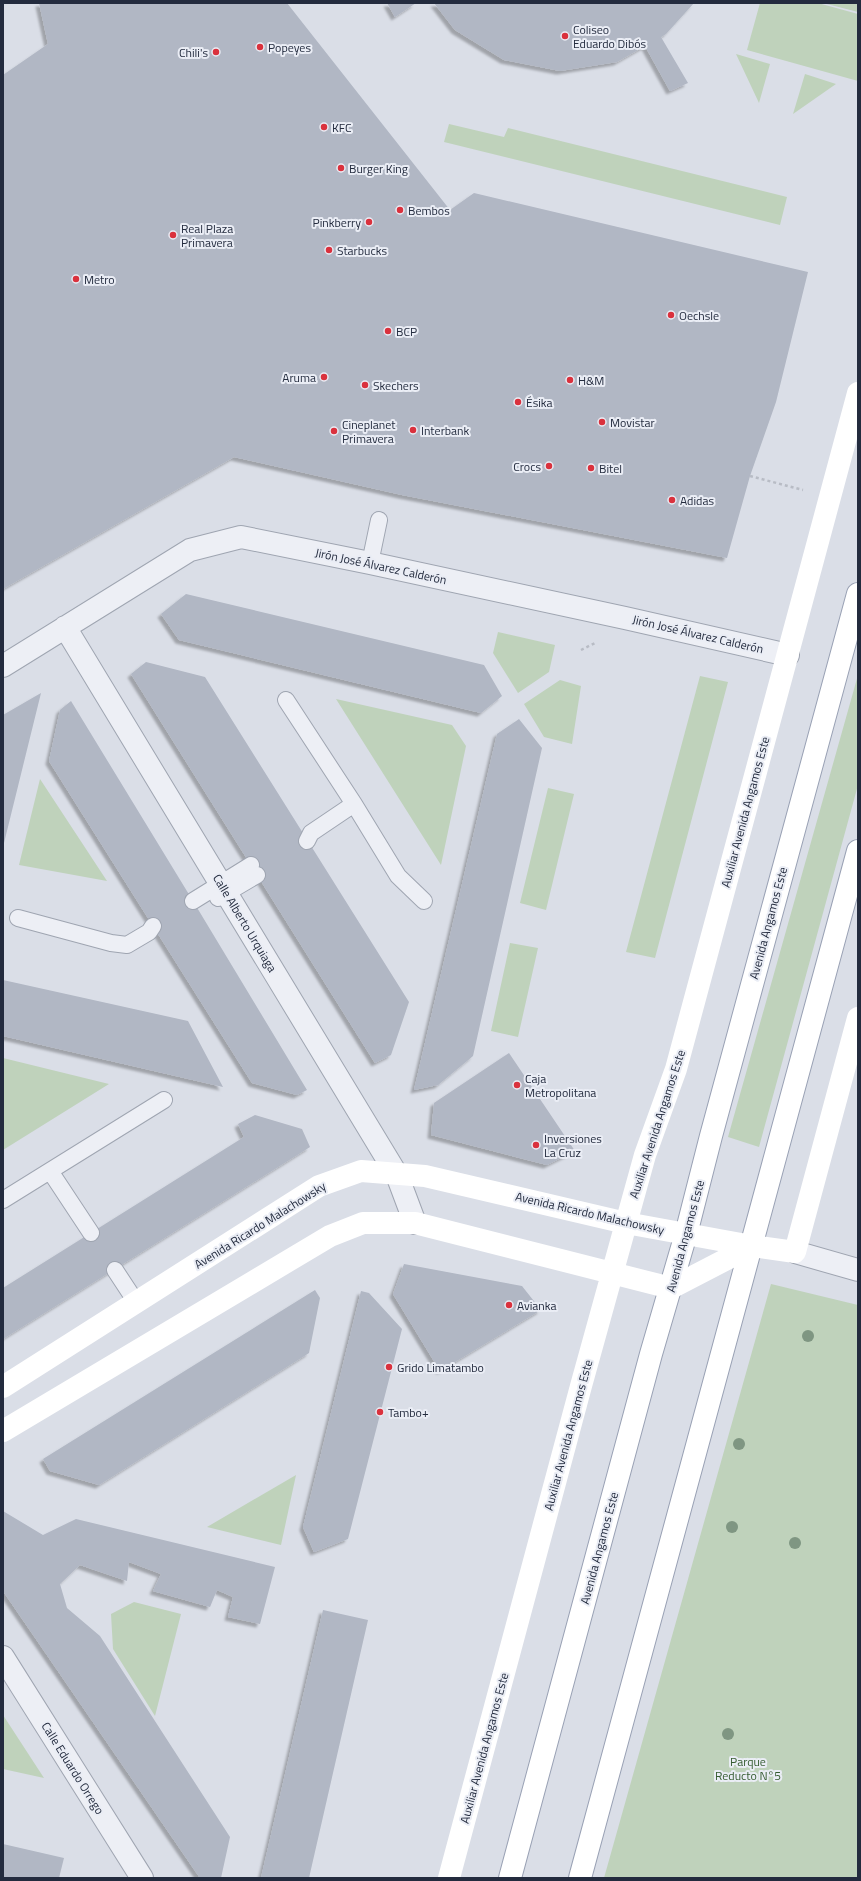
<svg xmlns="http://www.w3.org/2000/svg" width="861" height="1881" viewBox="0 0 861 1881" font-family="'Titillium Web',sans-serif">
<defs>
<filter id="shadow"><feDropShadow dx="-3.5" dy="3.5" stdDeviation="1" flood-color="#0004"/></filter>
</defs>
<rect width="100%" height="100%" fill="#dadee7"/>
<path fill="#bfd2bb" d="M760,3H818L858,14V81L747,50Z
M823,3H858V12Z
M736,54L770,64L759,103Z
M805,74L836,84L793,114Z
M449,124L504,137L508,128L787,197L780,225L444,142Z
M498,632L555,645L549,672L518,693L493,653Z
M858,675V785L759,1147L728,1137Z
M700,676L728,682L655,958L626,952Z
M560,680L581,686L572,744L544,737L524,704Z
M336,699L452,725L466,746L441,865Z
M40,779L107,881L19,865Z
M548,788L574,794L546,910L520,903Z
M510,943L538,948L518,1037L491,1031Z
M3,1058L109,1084L3,1150Z
M771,1284L858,1305V1878H604Z
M296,1475L281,1545L207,1527Z
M134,1602L181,1614L155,1716L113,1649L111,1614Z
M3,1715L44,1778L3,1769Z"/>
<path fill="#b1b7c4" filter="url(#shadow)" d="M39,3H287L450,210L474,193L808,272L776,402L750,476L727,558L402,495L234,457L3,589V75L48,44Z
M387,3H416L395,17Z
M434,3H694L666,34L661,37L688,83L670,91L645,46L617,62L560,71L504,60L455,30Z
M186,594L484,665L502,696L481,713L179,640L161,614Z
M146,662L205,677L409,1002L391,1055L375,1063L131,674Z
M41,693L4,843H3V715Z
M71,701L193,901L307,1090L297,1095L252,1083L49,761L60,710Z
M519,719L542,748L473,1056L438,1085L414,1090L497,734Z
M3,980L188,1021L223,1087L3,1036Z
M509,1053L575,1151L547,1165L431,1135L434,1103Z
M255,1115L302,1129L310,1147L3,1339V1288L244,1137L238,1124Z
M404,1264L522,1286L541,1310L440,1371L393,1294Z
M315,1290L320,1298L309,1353L99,1485L50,1471L43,1459Z
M361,1291L369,1293L402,1329L348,1539L314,1552L303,1527Z
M3,1511L43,1535L76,1519L275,1567L260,1624L228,1617L233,1597L217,1590L210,1607L153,1591L161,1574L129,1562L127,1581L80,1565L60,1584L67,1608L100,1636L230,1837L221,1878H200L3,1591Z
M323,1610L368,1620L309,1878H261Z
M3,1844L64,1858L59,1878H3Z"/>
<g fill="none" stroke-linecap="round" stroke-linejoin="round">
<defs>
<path id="lane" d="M370,563L379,520
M286,700L354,804L398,876L424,901
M307,841L311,833L354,804
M218,898L257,875
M193,901L251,865
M18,918L111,943L127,945L149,932L153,926
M50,1171L91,1233
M3,1200L164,1100
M115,1270L136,1302"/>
<path id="street" d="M65,627L397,1175L415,1223
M3,666L190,550L241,537L370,563L625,618L788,655
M795,1252L858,1270
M3,1657L142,1878"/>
<path id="primary" d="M510,1878L651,1354L686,1234L711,1136L858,594
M580,1878L858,851"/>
</defs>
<use href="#lane" stroke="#9fa5b1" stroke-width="18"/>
<use href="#street" stroke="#9fa5b1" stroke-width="24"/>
<use href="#primary" stroke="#99a1b4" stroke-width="24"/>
<path stroke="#b8bcc5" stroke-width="2.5" stroke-dasharray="3 3" stroke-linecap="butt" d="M750,476L803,490
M581,650L597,642"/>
<use href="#lane" stroke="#edeff5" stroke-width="16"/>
<use href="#street" stroke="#edeff5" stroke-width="22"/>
<path stroke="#fff" stroke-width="22" d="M3,1387L319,1186L361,1171L425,1176L626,1223L752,1246L795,1252L858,1018
M3,1431L330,1236L363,1223H415L671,1288L752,1246
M449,1878L581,1386L645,1155L676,1069L858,393"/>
<use href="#primary" stroke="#fff" stroke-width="22"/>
</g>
<g fill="#7f9682">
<circle cx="808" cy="1336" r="6"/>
<circle cx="739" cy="1444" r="6"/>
<circle cx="732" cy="1527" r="6"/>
<circle cx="795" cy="1543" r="6"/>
<circle cx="728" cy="1734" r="6"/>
</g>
<g fill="#da313d" stroke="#eaedf5" stroke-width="1.5">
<circle cx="565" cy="36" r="4"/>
<circle cx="260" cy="47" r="4"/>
<circle cx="216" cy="52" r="4"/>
<circle cx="324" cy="127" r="4"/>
<circle cx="341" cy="168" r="4"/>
<circle cx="400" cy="210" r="4"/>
<circle cx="369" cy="222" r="4"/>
<circle cx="173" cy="235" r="4"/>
<circle cx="329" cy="250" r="4"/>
<circle cx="76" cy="279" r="4"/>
<circle cx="671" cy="315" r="4"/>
<circle cx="388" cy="331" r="4"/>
<circle cx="324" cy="377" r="4"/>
<circle cx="570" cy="380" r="4"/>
<circle cx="365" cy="385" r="4"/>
<circle cx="518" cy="402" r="4"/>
<circle cx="602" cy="422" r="4"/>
<circle cx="413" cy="430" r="4"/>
<circle cx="334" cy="431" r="4"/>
<circle cx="549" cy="466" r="4"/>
<circle cx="591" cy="468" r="4"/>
<circle cx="672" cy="500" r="4"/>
<circle cx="517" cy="1085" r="4"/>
<circle cx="536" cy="1145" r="4"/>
<circle cx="509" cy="1305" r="4"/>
<circle cx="389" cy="1367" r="4"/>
<circle cx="380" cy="1412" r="4"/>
</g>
<g text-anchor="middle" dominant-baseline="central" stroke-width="4" stroke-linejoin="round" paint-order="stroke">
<g font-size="12" fill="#232b3e" stroke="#eaedf5" text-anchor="start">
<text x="573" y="29">Coliseo<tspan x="573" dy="14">Eduardo Dibós</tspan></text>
<text x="268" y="47">Popeyes</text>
<text x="208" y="52" text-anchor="end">Chili's</text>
<text x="332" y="127">KFC</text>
<text x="349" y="168">Burger King</text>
<text x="408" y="210">Bembos</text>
<text x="361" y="222" text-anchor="end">Pinkberry</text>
<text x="181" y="228">Real Plaza<tspan x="181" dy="14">Primavera</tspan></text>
<text x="337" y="250">Starbucks</text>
<text x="84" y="279">Metro</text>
<text x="679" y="315">Oechsle</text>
<text x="396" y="331">BCP</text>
<text x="316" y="377" text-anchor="end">Aruma</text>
<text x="578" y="380">H&amp;M</text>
<text x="373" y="385">Skechers</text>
<text x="526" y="402">Ésika</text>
<text x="610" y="422">Movistar</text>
<text x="342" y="424">Cineplanet<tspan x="342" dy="14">Primavera</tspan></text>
<text x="421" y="430">Interbank</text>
<text x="541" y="466" text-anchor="end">Crocs</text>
<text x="599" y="468">Bitel</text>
<text x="680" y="500">Adidas</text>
<text x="525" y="1078">Caja<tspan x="525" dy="14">Metropolitana</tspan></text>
<text x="544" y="1138">Inversiones<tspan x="544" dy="14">La Cruz</tspan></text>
<text x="517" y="1305">Avianka</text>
<text x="397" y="1367">Grido Limatambo</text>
<text x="388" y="1412">Tambo+</text>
</g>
<g font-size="12" fill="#232b3e" stroke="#eaedf5">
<text transform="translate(381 566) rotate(12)">Jirón José Álvarez Calderón</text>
<text transform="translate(698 634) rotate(13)">Jirón José Álvarez Calderón</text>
<text transform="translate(745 812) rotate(-75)">Auxiliar Avenida Angamos Este</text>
<text transform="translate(245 923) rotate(59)">Calle Alberto Urquiaga</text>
<text transform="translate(768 923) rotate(-75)">Avenida Angamos Este</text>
<text transform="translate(657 1124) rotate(-72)">Auxiliar Avenida Angamos Este</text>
<text transform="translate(590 1213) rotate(13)">Avenida Ricardo Malachowsky</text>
<text transform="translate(260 1225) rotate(-32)">Avenida Ricardo Malachowsky</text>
<text transform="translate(685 1236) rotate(-75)">Avenida Angamos Este</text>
<text transform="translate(568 1435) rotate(-75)">Auxiliar Avenida Angamos Este</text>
<text transform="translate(599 1548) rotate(-75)">Avenida Angamos Este</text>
<text transform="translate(484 1748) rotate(-75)">Auxiliar Avenida Angamos Este</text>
<text transform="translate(73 1768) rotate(58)">Calle Eduardo Orrego</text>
</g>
<g font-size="12" fill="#345b2f" stroke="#eaedf5">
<text x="748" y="1761">Parque<tspan x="748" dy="14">Reducto N°5</tspan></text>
</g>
</g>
<rect width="861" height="1881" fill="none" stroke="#232b3e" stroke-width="8"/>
</svg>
